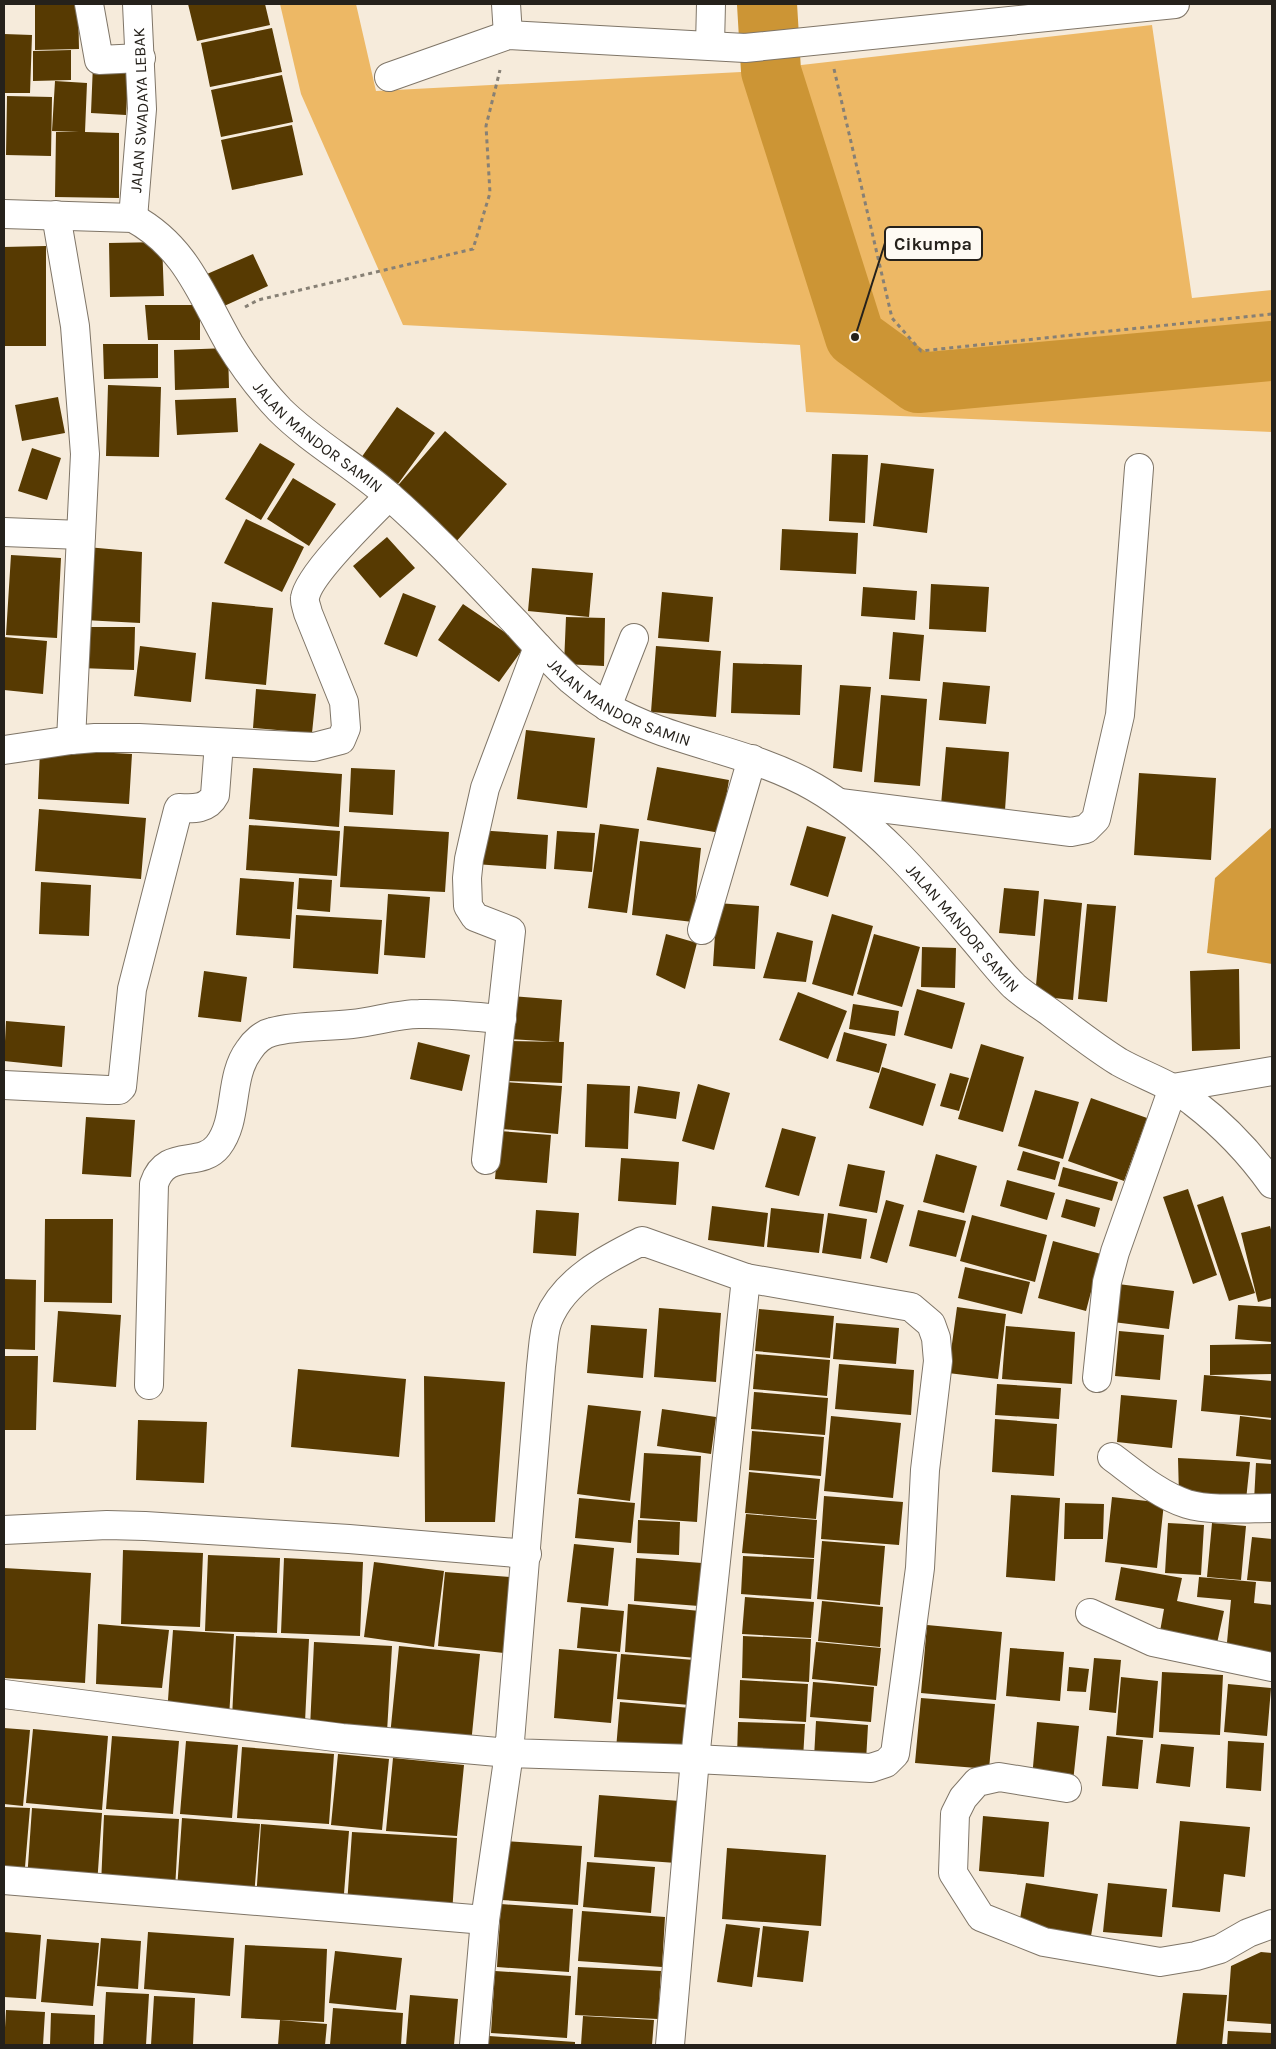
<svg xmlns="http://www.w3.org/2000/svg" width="1276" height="2049" viewBox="0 0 1276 2049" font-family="Karla,sans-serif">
<rect width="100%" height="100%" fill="#f6ebdb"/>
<path fill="#edb865" d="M280,4H356L376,91L741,72L1152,25L1192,298L1272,290V432L806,412L800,345L403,325L301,94Z"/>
<path fill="#d39b3c" d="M1272,827V964L1207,953L1215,878Z"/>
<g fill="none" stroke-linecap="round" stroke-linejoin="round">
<path stroke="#cc9535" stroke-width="60" d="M767,4L771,71L855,337L918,383L1272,351"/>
</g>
<path fill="#573a02" d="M35,4H78L79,49L35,50Z
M188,4H265L270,25L197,41Z
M272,28L282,72L210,87L201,43Z
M4,34L32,35L30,93H4Z
M71,50V80L33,81V51Z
M93,64L129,66L126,115L91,113Z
M282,75L293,122L221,137L211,90Z
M55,81L87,83L85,132L119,133V198L55,197L56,132H79L52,131Z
M7,96L52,97L51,156L6,155Z
M292,125L303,175L232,190L221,140Z
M162,242L164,296L110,297L109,243Z
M46,246V346H4V247Z
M253,254L268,286L222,307L207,274Z
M145,305H200V340H148Z
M103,344H158V378L104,379Z
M228,348L229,388L175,390L174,350Z
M108,385L161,387L159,457L106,456Z
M58,397L65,433L22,441L15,405Z
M236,398L238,432L177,435L175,400Z
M397,407L435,433L398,484L361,458Z
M445,431L507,484L455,543L394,490Z
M260,443L295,464L261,520L225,499Z
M32,448L61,458L47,500L18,491Z
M832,454L868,455L865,523L829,521Z
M881,463L934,469L927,533L873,526Z
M293,478L336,504L309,546L267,519Z
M246,519L304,547L282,592L224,563Z
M782,529L858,533L856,574L780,570Z
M387,537L415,568L380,598L353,566Z
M87,547L142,552L140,623L84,620Z
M11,555L61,558L57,638L6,635Z
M532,568L593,573L589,617L528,611Z
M931,584L989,587L986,632L929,629Z
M863,587L917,591L915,620L861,616Z
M662,592L713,597L709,642L658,638Z
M403,593L436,606L417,657L384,644Z
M212,602L273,608L266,685L205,679Z
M463,604L525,646L499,682L438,640Z
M566,617L605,618L604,666L564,664Z
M90,627H135L134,670L80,668Z
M893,632L924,635L920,681L889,679Z
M4,637L47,641L43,694L4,690Z
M140,646L196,653L191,702L134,696Z
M656,646L721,651L716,717L651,712Z
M733,663L802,665L800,715L731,713Z
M943,682L990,686L986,724L939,720Z
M840,685L871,687L862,772L833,768Z
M256,689L316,694L312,733L253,728Z
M881,695L927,699L920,786L874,782Z
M526,730L595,738L587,808L517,799Z
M946,747L1009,752L1005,810L941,805Z
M40,749L132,754L129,804L38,799Z
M657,767L729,780L720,833L647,820Z
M253,768L342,774L339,827L249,819Z
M351,768L395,770L393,815L349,812Z
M1139,773L1216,778L1211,860L1134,855Z
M39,809L146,818L141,879L35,871Z
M600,824L639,829L627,913L588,908Z
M249,825L340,831L337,876L246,870Z
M344,826L449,832L445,892L340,887Z
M807,826L846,837L828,897L790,885Z
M477,830L548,835L546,869L475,864Z
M557,831L595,833L592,872L554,869Z
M640,841L701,848L693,922L632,915Z
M240,878L294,882L290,939L236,935Z
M299,878L332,880L330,912L297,909Z
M41,882L91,885L89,936L39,934Z
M1004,888L1039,891L1035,936L999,933Z
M388,894L430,897L425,958L384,955Z
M1044,899L1082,903L1073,1000L1035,996Z
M717,903L759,906L755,969L713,966Z
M1087,904L1116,906L1107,1002L1078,999Z
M832,914L873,926L853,996L812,984Z
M296,915L382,920L378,974L293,968Z
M777,932L813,941L806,982L763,978Z
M666,934L697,943L685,989L656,975Z
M874,934L920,947L902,1007L857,994Z
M922,947L956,948L955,988L921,987Z
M1239,969L1240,1049L1192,1051L1190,971Z
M204,971L247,977L241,1022L198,1017Z
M917,989L965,1003L952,1049L904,1035Z
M798,992L847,1011L828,1059L779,1040Z
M511,996L562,1000L559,1042L509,1039Z
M853,1004L899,1011L895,1036L849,1029Z
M6,1021L65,1026L62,1067L4,1061Z
M844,1032L887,1044L879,1073L836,1061Z
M509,1041L564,1042L562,1083L508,1081Z
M418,1042L470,1055L462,1091L410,1079Z
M981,1044L1024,1057L1003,1132L958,1119Z
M882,1067L936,1084L923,1126L869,1108Z
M950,1073L969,1078L959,1111L940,1106Z
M506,1082L562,1086L558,1134L502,1129Z
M587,1084L630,1086L628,1149L585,1147Z
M698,1084L730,1093L714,1150L682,1141Z
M638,1086L680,1092L676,1119L634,1113Z
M1035,1090L1079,1102L1063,1159L1018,1146Z
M1091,1098L1147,1118L1124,1181L1068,1161Z
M86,1117L135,1120L131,1177L82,1174Z
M782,1128L816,1137L799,1196L765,1187Z
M499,1131L551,1135L547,1183L495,1179Z
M1023,1151L1060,1162L1055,1180L1017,1170Z
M936,1154L977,1166L964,1213L923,1202Z
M621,1158L679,1162L676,1205L618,1201Z
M848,1164L885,1171L877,1213L839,1206Z
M1063,1167L1118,1182L1112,1201L1058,1186Z
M1007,1180L1055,1193L1047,1220L1000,1206Z
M1188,1189L1217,1275L1193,1284L1163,1197Z
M1223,1196L1255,1293L1229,1301L1197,1205Z
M1066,1199L1100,1208L1095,1227L1061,1217Z
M886,1200L904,1205L887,1263L870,1258Z
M712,1206L768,1213L764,1247L708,1240Z
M771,1208L824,1214L819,1253L767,1247Z
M536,1210L579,1213L576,1256L533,1253Z
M918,1210L966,1221L956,1257L909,1246Z
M828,1213L867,1219L861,1259L822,1253Z
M972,1215L1047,1235L1035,1282L960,1261Z
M45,1219H113L112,1303L44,1302Z
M1270,1226L1272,1233V1298L1258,1302L1241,1233Z
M1053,1241L1101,1254L1086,1311L1038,1298Z
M965,1267L1030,1282L1022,1314L958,1298Z
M4,1279L36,1280L35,1350L4,1349Z
M1118,1284L1174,1291L1169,1329L1113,1322Z
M1238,1305L1272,1307V1342L1235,1339Z
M957,1307L1006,1314L998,1379L948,1373Z
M659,1308L721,1313L716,1382L654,1377Z
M759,1309L834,1316L830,1358L755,1351Z
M58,1311L121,1315L116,1387L53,1382Z
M836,1323L899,1328L896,1364L833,1359Z
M591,1325L647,1329L643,1378L587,1373Z
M1006,1326L1075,1332L1072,1384L1002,1379Z
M1119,1331L1164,1335L1160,1380L1115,1376Z
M1272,1344V1374L1210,1375V1345Z
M756,1354L830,1360L827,1396L753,1389Z
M4,1356H38L36,1430H4Z
M839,1364L914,1370L911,1415L835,1409Z
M298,1369L406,1379L399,1457L291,1447Z
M1204,1375L1272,1381V1418L1201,1411Z
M424,1376L505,1382L495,1522H425Z
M997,1384L1061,1388L1059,1419L995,1415Z
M754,1392L828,1398L825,1435L751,1429Z
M1121,1395L1177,1400L1172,1448L1117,1442Z
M588,1405L641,1411L630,1501L577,1494Z
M662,1409L716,1417L711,1454L657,1446Z
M831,1416L901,1423L893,1498L824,1491Z
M1240,1416L1272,1420V1460L1236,1456Z
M995,1419L1057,1424L1054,1476L992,1472Z
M138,1420L207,1422L204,1483L136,1480Z
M752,1431L824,1437L821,1476L749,1470Z
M644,1453L701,1456L697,1522L640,1518Z
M1178,1458L1250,1462L1246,1500L1179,1496Z
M1256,1463L1272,1464V1502L1254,1501Z
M749,1472L820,1479L816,1519L745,1513Z
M1011,1495L1060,1498L1055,1581L1006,1577Z
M824,1496L903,1502L899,1545L821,1539Z
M1112,1497L1164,1503L1157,1568L1105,1562Z
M579,1498L635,1503L631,1543L575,1538Z
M1065,1503L1104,1504L1103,1539H1064Z
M746,1514L817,1520L814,1558L742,1553Z
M638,1520L680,1522L679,1555L637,1553Z
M1168,1523L1204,1525L1201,1575L1165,1573Z
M1212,1523L1246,1526L1241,1580L1207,1577Z
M1252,1537L1272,1539V1582L1247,1580Z
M822,1541L885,1546L880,1605L817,1599Z
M574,1544L614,1548L608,1606L567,1602Z
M123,1550L203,1553L200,1627L121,1624Z
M208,1555L280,1558L277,1633L205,1631Z
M743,1556L814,1559L811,1599L741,1594Z
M284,1558L363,1562L360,1636L281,1633Z
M636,1558L702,1563L699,1606L634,1601Z
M374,1562L444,1571L434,1647L364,1637Z
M1121,1567L1182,1578L1177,1601L1224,1611L1216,1648L1159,1637L1164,1609L1115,1600Z
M4,1568L91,1573L85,1683L4,1678Z
M445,1572L511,1577L504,1653L438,1646Z
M1199,1577L1256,1582L1254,1603L1272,1605V1658L1226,1653L1231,1600L1197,1597Z
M745,1597L814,1602L811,1638L742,1634Z
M822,1601L883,1607L880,1647L818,1641Z
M628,1604L700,1611L697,1658L625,1652Z
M581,1607L624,1611L620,1652L577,1648Z
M98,1624L169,1630L162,1688L96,1684Z
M927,1625L1002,1632L996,1700L921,1693Z
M173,1630L234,1634L229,1718L167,1714Z
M236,1636L309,1639L305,1722L232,1718Z
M743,1636L811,1639L809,1682L742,1678Z
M314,1642L392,1646L387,1732L310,1728Z
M816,1642L881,1648L877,1686L812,1679Z
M399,1646L480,1654L471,1744L390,1736Z
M1010,1648L1064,1652L1060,1701L1006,1696Z
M559,1649L617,1654L611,1723L554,1718Z
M621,1654L694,1660L690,1705L617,1699Z
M1094,1658L1121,1660L1116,1713L1089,1710Z
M1069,1667L1089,1669L1086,1692L1067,1691Z
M1162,1672L1223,1675L1220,1735L1159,1732Z
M1121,1677L1158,1681L1153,1738L1116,1735Z
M740,1680L808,1684L806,1722L739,1718Z
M813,1682L874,1687L871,1722L810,1717Z
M1228,1684L1271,1688L1267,1736L1224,1732Z
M921,1698L995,1704L989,1769L915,1763Z
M620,1702L691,1708L686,1755L616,1749Z
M816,1721L868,1725L866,1761L814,1758Z
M738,1722L805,1724L803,1759L737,1757Z
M1037,1722L1079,1726L1073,1782L1032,1778Z
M4,1728L30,1730L23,1806L4,1804Z
M33,1729L108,1736L102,1810L26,1803Z
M112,1736L179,1741L173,1814L106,1809Z
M1107,1736L1143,1740L1138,1789L1102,1786Z
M186,1741L238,1745L232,1818L180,1814Z
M1228,1741L1264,1743L1261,1791L1226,1788Z
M1161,1744L1194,1747L1190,1787L1156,1783Z
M242,1747L334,1754L329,1824L237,1818Z
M338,1754L389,1759L382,1830L331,1825Z
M393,1758L464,1765L457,1836L386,1831Z
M599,1795L680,1801L676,1863L594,1857Z
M4,1807L30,1808L24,1879L4,1877Z
M32,1808L102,1813L97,1885L27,1880Z
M104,1815L179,1819L175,1889L101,1885Z
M983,1816L1049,1822L1044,1877L979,1871Z
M182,1818L260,1824L254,1896L177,1890Z
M1180,1821L1250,1827L1245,1877L1224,1874L1220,1912L1172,1907Z
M261,1824L349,1831L343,1906L256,1900Z
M352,1832L457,1838L452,1914L347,1905Z
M505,1841L582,1846L578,1905L501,1900Z
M727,1848L826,1855L821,1926L722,1919Z
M587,1862L655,1867L651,1913L583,1907Z
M1026,1883L1098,1894L1090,1942L1018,1931Z
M1108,1883L1167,1889L1162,1937L1103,1932Z
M501,1904L573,1909L569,1972L497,1967Z
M582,1911L665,1917L662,1967L578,1961Z
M726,1924L760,1928L752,1987L717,1982Z
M763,1926L809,1931L803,1982L757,1977Z
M4,1932L41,1935L36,1999L4,1997Z
M148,1932L234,1938L230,1996L144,1989Z
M101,1938L141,1941L138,1989L97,1986Z
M47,1939L99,1943L93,2006L41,2002Z
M245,1945L327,1949L324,2022L241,2018Z
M335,1951L402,1958L396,2010L329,2003Z
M1261,1952L1272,1953V2024L1227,2021L1231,1966Z
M578,1967L661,1971L658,2019L575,2015Z
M495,1971L571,1976L567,2038L491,2033Z
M106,1992L149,1994L146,2045H103Z
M1183,1993L1227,1995L1222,2045H1176Z
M410,1995L458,1999L454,2045H406Z
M154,1996L195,1998L193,2045H151Z
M333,2008L403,2013L401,2045H330Z
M6,2010L45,2012L43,2045H4Z
M51,2013L95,2015L94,2045H50Z
M583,2016L654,2020L652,2045H581Z
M280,2020L327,2024L325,2045H278Z
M1228,2031L1272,2033V2045H1227Z
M489,2036L575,2042V2045H488Z"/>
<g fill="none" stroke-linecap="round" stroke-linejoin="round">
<defs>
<g id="minor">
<path d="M89,4L99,60L141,58"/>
<path d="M506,4L508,35"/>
<path d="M710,45L711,4"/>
<path d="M389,77L508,35L745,48L1175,4"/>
<path id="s1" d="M4,214L133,218C186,247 201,294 229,343C243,366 262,391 280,410C312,442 354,465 388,495C434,535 476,581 518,625C535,644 552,663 571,680C582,689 595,700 608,707C672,744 750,750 814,787C875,822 924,881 969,934C984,951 998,970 1014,986C1025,996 1039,1004 1051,1013C1073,1030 1095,1047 1119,1062C1144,1076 1171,1084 1193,1102C1223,1125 1250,1153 1272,1184"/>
<path d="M56,215L75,326L85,454L71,740"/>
<path id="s2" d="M133,218L142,109L137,4"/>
<path d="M4,532L81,535"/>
<path d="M607,707L634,638"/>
<path d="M4,750L71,740L95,738H139L314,747L341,740L346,728L344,702L308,613C307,608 304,602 305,598C308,575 371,514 389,496"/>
<path d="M840,803L1071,832L1086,829L1096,819L1120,715L1139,468"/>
<path d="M702,930L752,759"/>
<path d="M4,1085L108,1090H119L122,1087L132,989L178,810L179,808C194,809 208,809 215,795L219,743"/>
<path d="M486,1160L511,931L475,917L468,906L467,878L469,859L485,788L538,647"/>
<path d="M1097,1378L1107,1282L1115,1252L1173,1088L1272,1071"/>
<path d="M149,1385L154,1184C166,1147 200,1169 218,1146C239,1119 228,1078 249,1050C254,1042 263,1034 272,1032C297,1025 326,1027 352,1024C374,1022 397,1014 419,1014C446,1013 475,1017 502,1019"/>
<path d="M1112,1457C1135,1474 1159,1495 1187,1504C1210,1511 1248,1508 1272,1508"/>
<path d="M4,1530L107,1525L145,1526L349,1539L527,1554"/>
<path d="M1090,1613L1153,1642L1272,1667"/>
<path d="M4,1694L342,1738L509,1753L695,1759L871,1768L886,1763L895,1754L920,1568L925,1470L938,1361L936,1338L931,1324L911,1307L746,1278L642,1241C606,1259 564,1280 548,1320C543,1333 543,1351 541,1366L509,1753L485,1920L474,2045"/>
<path d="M1067,1788L999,1777L977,1782L963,1798L955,1814L953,1873L981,1917L1044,1942L1160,1962L1196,1956L1220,1949L1248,1933L1272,1924"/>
<path d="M4,1880L485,1920"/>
<path d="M670,2045L695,1759L746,1278"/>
</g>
</defs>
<use href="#minor" stroke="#7f7567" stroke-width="30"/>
<path stroke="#878075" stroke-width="3" stroke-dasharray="4 4" stroke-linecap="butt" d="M834,69L892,318L921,351L1272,314
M245,307L258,300L473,249L490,193L486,126L500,70"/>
<use href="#minor" stroke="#fff" stroke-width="28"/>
</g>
<g text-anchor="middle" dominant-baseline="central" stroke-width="5" stroke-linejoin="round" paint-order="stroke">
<g font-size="16" fill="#25211b" stroke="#fefaf3">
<text stroke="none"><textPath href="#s2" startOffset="108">JALAN SWADAYA LEBAK</textPath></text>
<text stroke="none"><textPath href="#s1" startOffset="420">JALAN MANDOR SAMIN</textPath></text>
<text stroke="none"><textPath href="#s1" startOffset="825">JALAN MANDOR SAMIN</textPath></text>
<text stroke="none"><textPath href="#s1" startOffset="1245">JALAN MANDOR SAMIN</textPath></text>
</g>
</g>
<path fill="none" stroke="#25211b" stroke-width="2" d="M855 337L885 243"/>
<circle fill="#25211b" stroke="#fefaf3" stroke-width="2" cx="855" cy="337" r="5"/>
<rect fill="#fefaf3" stroke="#25211b" stroke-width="2" x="885" y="227" width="97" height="33" rx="5"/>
<g font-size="18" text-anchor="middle" font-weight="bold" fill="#25211b">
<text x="933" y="250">Cikumpa</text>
</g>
<rect width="1276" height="2049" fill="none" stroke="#25211b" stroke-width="10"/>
</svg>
